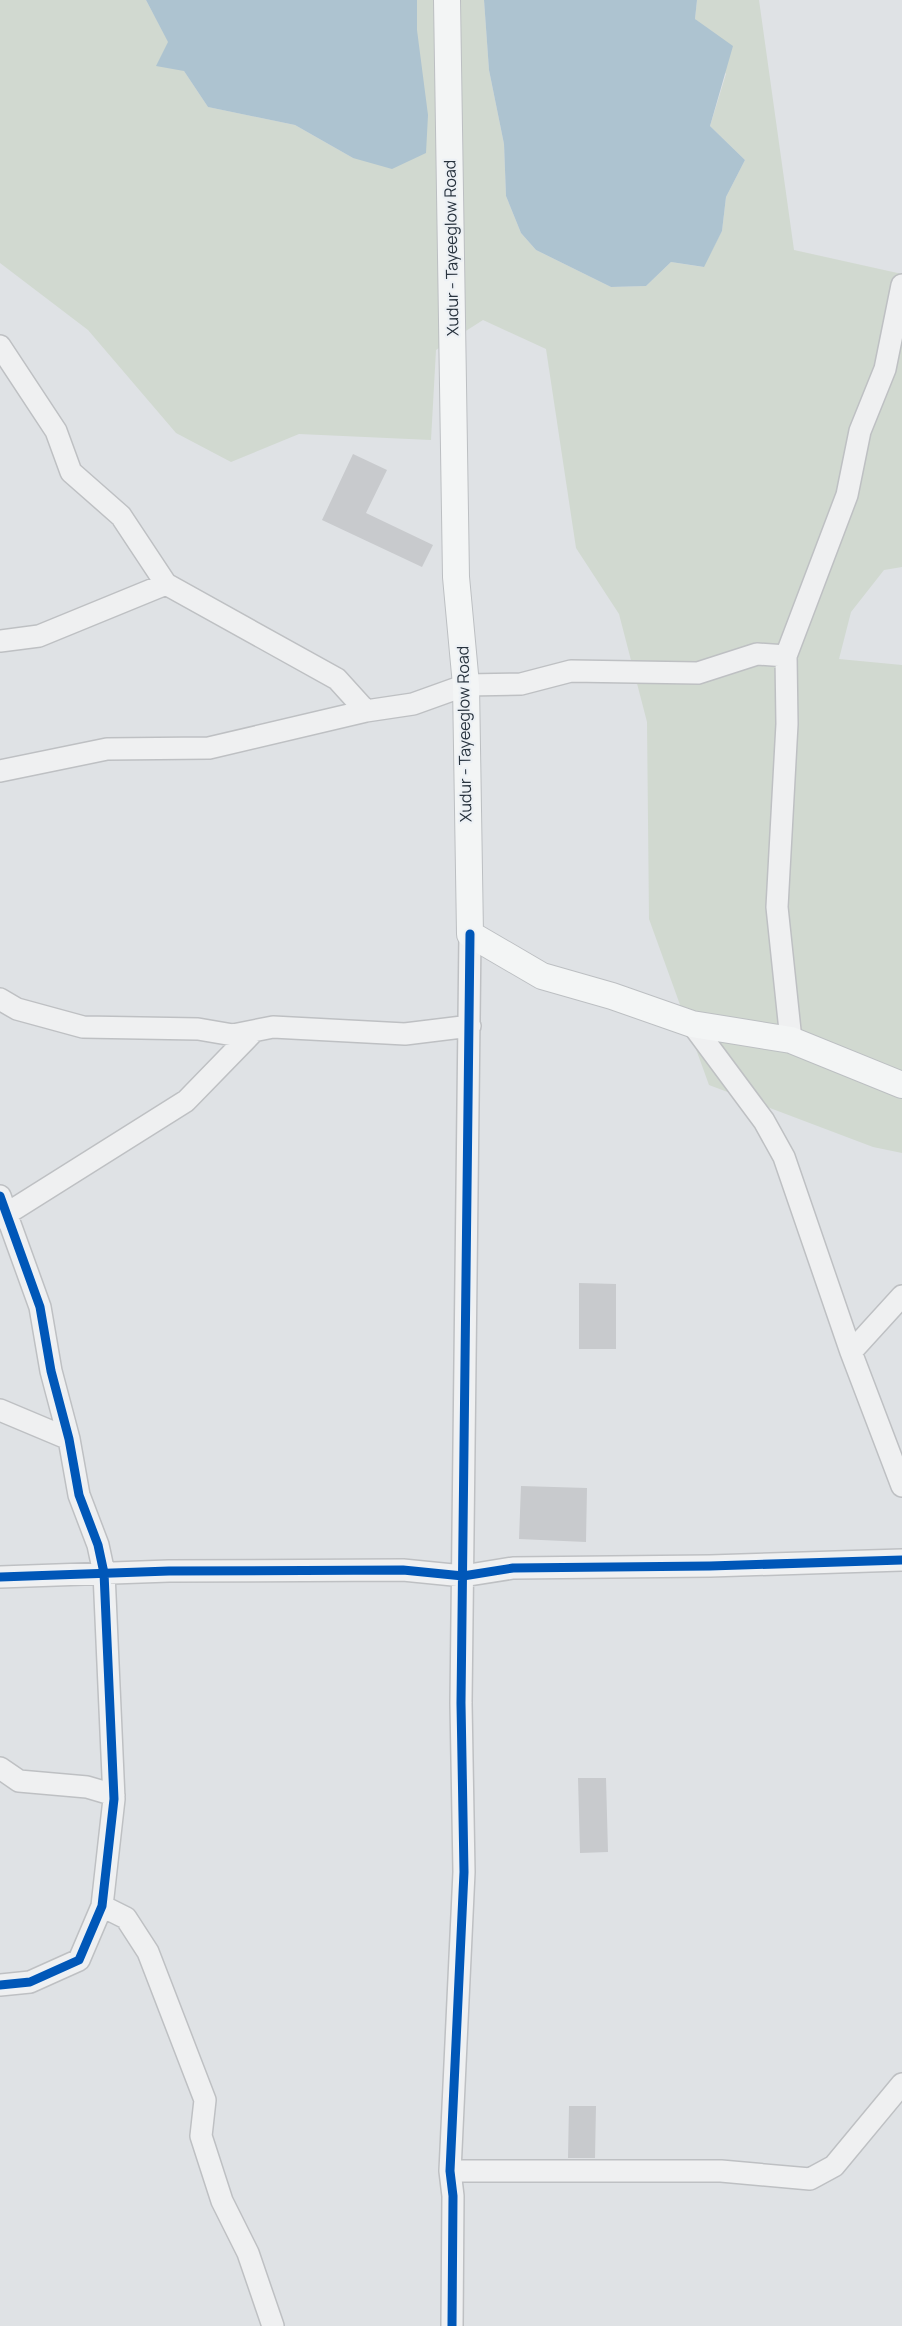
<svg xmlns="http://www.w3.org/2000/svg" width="902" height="2326" viewBox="0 0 902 2326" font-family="Manrope,sans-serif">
<rect width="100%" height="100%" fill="#dfe2e5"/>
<path fill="#d1d9d0" d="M0,0H146L184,71L208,107L295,125L353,158L417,30V0H484L489,70L504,144L506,196L521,233L536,250L611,287L646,286L671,262L703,267L722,231L726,197L745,160L710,126L726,74L695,19L697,0H759L794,250L902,274V567L884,570L851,612L839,659L902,665V1153L873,1147L709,1085L649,919L647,722L619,614L576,548L546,349L483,320L436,350L431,440L299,434L231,462L176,433L88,330L0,263Z"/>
<path fill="#adc3d0" d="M146,0H417V30L428,115L426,153L392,169L353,158L295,125L208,107L184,71L156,66L168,42Z
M484,0H697L695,19L733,46L710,126L745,160L726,197L722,231L704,267L671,262L646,286L611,287L536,250L521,233L506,196L504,144L489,70Z"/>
<path fill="#c8cacd" d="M353,454L387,470L366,513L433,545L422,567L322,520Z
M579,1283L616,1284V1349H579Z
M521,1486L587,1488L586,1542L519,1539Z
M578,1778H606L608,1852L580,1853Z
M569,2106H596L595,2158H568Z"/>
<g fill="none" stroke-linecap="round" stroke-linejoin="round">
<defs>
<path id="minor" d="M0,346L56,431L71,472L121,516L166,584L337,679L366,711
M0,641L39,636L166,584
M0,771L107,749L209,748L366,711L413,704L466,685L521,684L571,671L698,673L757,654L786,656
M0,999L17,1009L83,1027L198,1029L233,1035L273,1027L405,1034L470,1026
M692,1024L764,1121L784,1157L851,1352L902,1486
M791,1040L777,907L787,724L786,656L847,495L860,431L885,369L902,285
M0,1196L40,1307L51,1371L69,1439L79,1495L98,1545L104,1573L114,1799L102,1906L79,1960L30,1982L0,1985
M0,1218L186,1101L254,1031
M851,1352L902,1296
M0,1410L69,1439
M0,1577L169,1571L403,1570L463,1576L513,1568L710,1566L902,1560
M0,1768L19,1781L87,1787L114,1795
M102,1906L126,1918L148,1952L205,2100L201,2136L222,2201L248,2253L273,2326
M450,2171H721L810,2179L834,2166L902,2084
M452,2326L453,2196L450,2171L464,1872L461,1703L470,934"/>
<path id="major" d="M447,0L456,577L466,685L470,934L542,976L612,996L692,1024L791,1040L902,1085"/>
</defs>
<use href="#minor" stroke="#bec0c3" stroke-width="24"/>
<use href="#major" stroke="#bcbfc2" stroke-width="28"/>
<use href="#minor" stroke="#eff0f1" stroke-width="21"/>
<use href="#major" stroke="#f3f5f5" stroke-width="26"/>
<defs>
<path id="cycleway" d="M0,1196L40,1307L51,1371L69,1439L79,1495L98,1545L104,1573L114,1799L102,1906L79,1960L30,1982L0,1985
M0,1577L169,1571L403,1570L463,1576L513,1568L710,1566L902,1560
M452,2326L453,2196L450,2171L464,1872L461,1703L470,934"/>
</defs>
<use href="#cycleway" stroke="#edf1f5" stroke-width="13"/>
<use href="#cycleway" stroke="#0057b8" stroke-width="9"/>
</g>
<g text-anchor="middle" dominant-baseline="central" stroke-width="4.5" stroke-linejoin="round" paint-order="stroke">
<g font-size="16" fill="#27323d" stroke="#edf1f5">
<text transform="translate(451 248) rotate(-91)">Xudur - Tayeeglow Road</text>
<text transform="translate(464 734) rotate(-91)">Xudur - Tayeeglow Road</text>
</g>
</g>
</svg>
